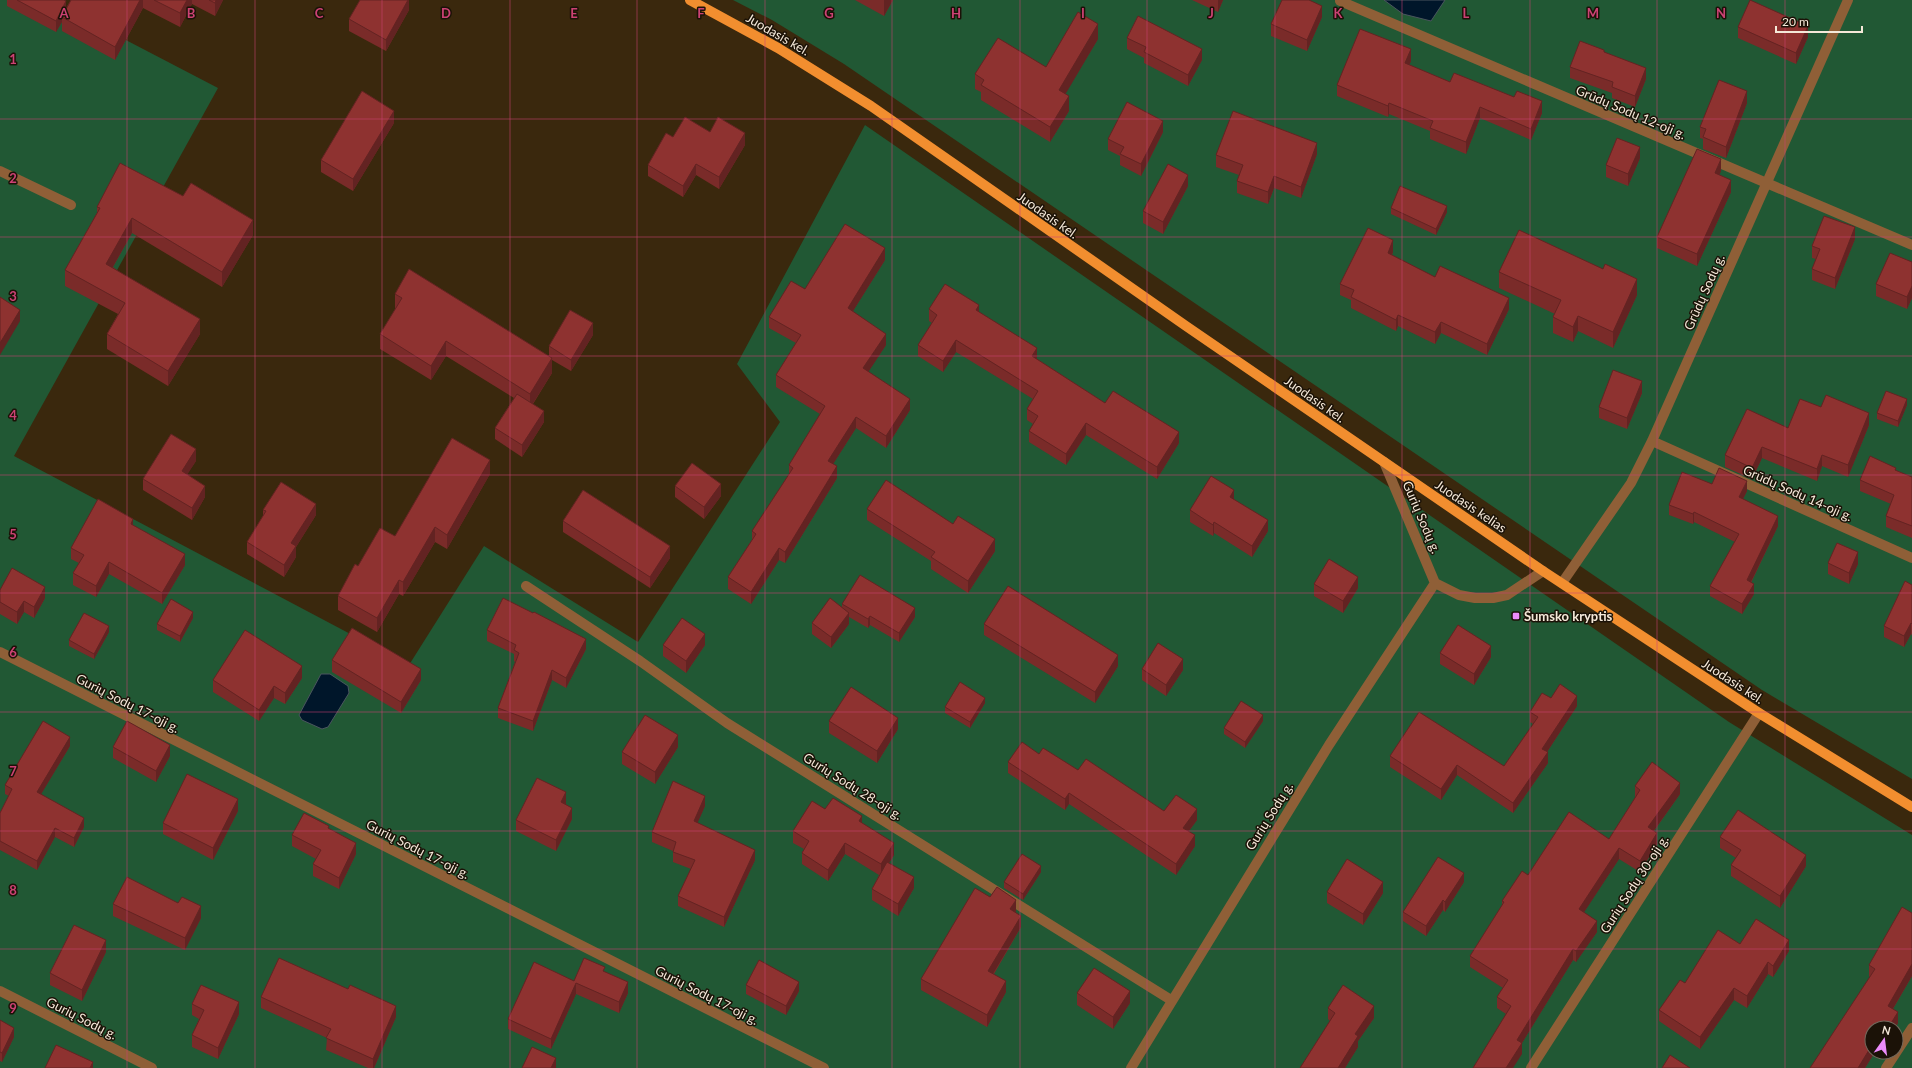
<svg xmlns="http://www.w3.org/2000/svg" width="1912" height="1068" viewBox="0 0 1912 1068" font-family="Lato,sans-serif">
<rect width="100%" height="100%" fill="#3a280d"/>
<path fill="#215834" fill-rule="evenodd" d="M0,0H49L218,88L14,456L409,665L484,546L638,642L780,422L737,364L865,125L1729,722L1912,835V1068H0ZM1872,1028H1896V1052H1872Z
M733,0H1912V779L1762,690L844,64L772,20Z"/>
<path fill="#00162a" stroke="#4a555e" d="M1384,0H1445L1431,21L1403,14Z
M321,674H330L348,686L349,693L328,727L322,729L302,720L299,715Z"/>
<g fill="none" stroke-linecap="round" stroke-linejoin="round">
<path stroke="#8f5f37" stroke-width="10" d="M1340,1L1912,245
M0,171L71,205
M1652,441L1912,558
M1384,462L1435,583L1459,595L1475,598H1493L1507,595L1543,571
M1562,583L1631,483L1652,441L1848,0
M526,586L640,661L727,723L1171,1000
M0,652L824,1068
M0,991L152,1068
M1131,1068L1329,745L1435,583
M1531,1068L1759,713
M1886,1068L1912,1028"/>
<path stroke="#f28e2f" stroke-width="10" d="M690,0L778,48L871,106L1186,326L1543,571L1759,713L1912,807"/>
</g>
<path fill="#7a2b29" d="M7,0H64L66,8L71,0H223L215,16L192,4L180,27L143,8L115,60L62,31V22L56,32L7,6Z
M409,0V10L386,51L349,31V19Z
M855,0H893L884,16Z
M1192,0H1223L1218,12Z
M1322,17L1307,51L1271,36V24Z
M1738,27L1808,37L1796,64L1738,38Z
M1127,38L1202,60L1188,86L1144,63V58L1127,49Z
M1098,39L1065,94L1069,111L1050,142L981,100V92L975,89V74L1046,67Z
M1604,52L1646,79L1635,107L1612,98V93L1570,78V67Z
M1411,61L1409,65L1450,82L1542,113L1531,140L1480,118L1466,154L1430,139V131L1389,114L1388,117L1337,96V85Z
M1747,103L1726,158L1703,149V139L1700,138V127Z
M394,123L353,191L321,172V160Z
M1163,132L1141,176L1120,165V156L1108,150V139Z
M673,137L745,145L719,189L696,175L683,197L648,176V165Z
M1317,154L1301,198L1274,188L1268,204L1237,193V181L1239,175L1216,167V155Z
M1640,158L1628,186L1606,177V165Z
M1721,171L1719,175L1731,192L1697,266L1657,248V237Z
M1188,186L1163,234L1143,223V211Z
M97,207L253,235L222,287L132,233L113,267L200,334L168,386L107,349V334L118,314L65,286V270L97,213Z
M1391,208L1447,212L1436,235L1391,214Z
M1855,239L1835,289L1812,280V269L1816,259L1812,258V246Z
M1393,252L1392,255L1435,277L1509,309L1487,355L1441,333L1435,344L1398,326L1396,331L1351,308V300L1340,295V284Z
M885,260L853,311L886,345L868,372L910,410L886,448L856,428L833,464L837,478L785,563L779,560L751,604L728,589V577L752,540V531L789,475V465L820,414L776,387V375L796,343L769,328V317L805,289Z
M1912,262V298L1907,309L1876,296V284Z
M1499,272L1637,295L1613,348L1578,331L1573,342L1553,333V317L1555,314L1499,288Z
M395,294L549,356V346L593,335L571,371L552,360V373L533,404L544,422L522,457L495,439V428L514,398L446,356L431,380L380,349V334L396,309L395,308Z
M929,309L979,312L1037,359L1105,403L1179,443L1157,479L1086,435L1066,465L1029,442V431L1033,424L1027,420V409L1033,399L956,352L943,372L918,356V345L932,323L929,321Z
M1642,393L1627,429L1599,418V407Z
M1907,405L1898,427L1877,419V413Z
M1821,407L1869,425L1848,477L1822,466L1817,481L1762,458L1752,479L1725,467V455L1788,428Z
M196,461L187,474L205,497L192,520L143,490V479Z
M1896,471L1912,477V538L1886,527V516L1891,504L1860,491V480Z
M490,474L447,549L435,542L403,596L399,594L377,632L338,610V596L358,566L395,536Z
M1712,484L1747,491L1743,499L1778,526L1751,583L1754,594L1742,614L1710,596V586L1735,542L1694,522L1693,524L1669,515V505Z
M675,486L721,496L704,519L675,497Z
M1234,499L1268,531L1252,557L1214,533L1213,536L1190,522V510Z
M867,509L953,524L995,551L968,593L931,569V561L867,520Z
M263,510L316,515L296,547V557L284,577L247,554V542L263,516Z
M563,521L670,558L650,588L563,532Z
M133,526L185,565L162,604L109,574L96,597L73,585V573L79,563L71,559V548Z
M1828,563L1858,564L1849,584L1828,574Z
M1314,584L1358,588L1343,613L1314,596Z
M1912,585V635L1911,634L1904,647L1884,637V626Z
M0,590L45,598L34,618L24,612L17,624L0,614Z
M842,604L915,617L899,642L870,625L868,628L849,617V624L831,648L812,634V623L842,607Z
M193,618L180,642L157,630V624Z
M984,624L1118,666L1095,703L984,635Z
M487,630L586,649L566,688L552,680L533,731L498,718V708L515,662L514,661V654L487,641Z
M109,632L94,659L69,646V640Z
M663,645H705L686,673L663,656Z
M1440,653L1491,657L1474,685L1440,664Z
M332,660L421,680L401,713L332,672Z
M1142,669L1183,670L1166,696L1142,680Z
M302,678L285,704L274,698L259,721L213,692V680Z
M1551,698L1577,706L1547,752L1548,763L1513,813L1457,775L1441,800L1390,767V756L1504,766L1533,724L1530,722V712Z
M985,703L970,728L945,713V707Z
M829,721L898,729L877,763L829,733Z
M1263,721L1245,748L1224,734V728Z
M70,746L41,794L84,827L74,847L55,837L37,870L0,850V813L9,796L5,794V785Z
M113,747L170,756L156,782L113,758Z
M678,747L655,784L622,764V752Z
M1039,754L1078,770L1164,811L1197,820L1189,831L1195,846L1176,875L1069,804L1065,810L1008,773V762Z
M1635,786L1680,794L1654,831L1657,844L1640,872L1619,859L1584,912L1597,932L1576,962L1573,960L1522,1043V1054L1506,1014L1497,1008V997L1503,988L1470,967V956L1502,906V901L1528,875L1609,839L1635,798Z
M566,804L572,819L556,851L516,831V820Z
M705,806L697,823L755,860L724,927L678,906V896L691,869L673,862V851L652,842V832Z
M825,809L862,823L894,855L889,863L914,888L898,916L872,900V889L879,875L845,854L828,881L802,864V853L804,849L793,843V831Z
M238,811L213,860L163,834V823Z
M329,829L356,854L339,889L313,876V864L316,859L292,846V835Z
M1720,837L1806,866L1780,908L1731,876V865L1736,858L1720,848Z
M1041,872L1023,900L1004,888V882Z
M1464,882L1445,912L1443,910L1426,936L1403,921V912Z
M1327,892L1383,893L1363,925L1327,903Z
M990,897L1016,911L1015,912L1021,927L994,974L1006,992L987,1027L921,990V979Z
M113,904L201,918L185,950L113,916Z
M1912,913V976L1893,1009L1898,1023L1895,1028H1872V1052H1875L1865,1068L1870,977L1869,976V965Z
M1740,944L1789,951L1773,977L1768,974L1747,1008L1734,1000L1700,1049L1659,1021V1010L1685,983Z
M106,952L82,1001L50,985V973Z
M605,972L628,993L619,1013L576,994L551,1049L508,1029V1019L574,981Z
M746,985L799,991L786,1015L746,994Z
M1077,993L1130,1003L1113,1029L1077,1005Z
M261,997L396,1017L374,1068H368L326,1050L327,1038L261,1008Z
M192,1004L239,1014L218,1059L192,1047V1035L199,1019L192,1015Z
M1328,1008L1374,1018L1358,1041V1047L1345,1068H1300L1330,1021L1328,1019Z
M0,1020L14,1037L2,1062L0,1061Z"/>
<path fill="#632322" d="M140,0H143V8L115,60V47Z
M187,0H192V4L180,27V13Z
M216,0H223L215,16V3Z
M408,0H409V10L386,51V40Z
M884,0H893L884,16Z
M1218,0H1223L1218,12Z
M66,1V13L62,17V22L56,32V21Z
M1322,6V17L1307,51V40Z
M1098,24V39L1059,105V90Z
M1808,26V37L1796,64V53Z
M1202,49V60L1188,86V75Z
M1411,49V61L1405,75V63Z
M1646,68V79L1635,107V96Z
M1747,91V103L1726,158V147Z
M1069,96V111L1050,142V127Z
M1542,101V113L1531,140V129Z
M1389,103V114L1388,117V106Z
M1480,107V118L1466,154V142Z
M394,111V123L353,191V179Z
M1163,121V132L1141,176V164Z
M745,133V145L719,189V177Z
M1317,143V154L1301,198V187Z
M1640,147V158L1628,186V174Z
M1721,159V171L1715,185V173Z
M696,164V175L683,197V186Z
M1188,175V186L1163,234V222Z
M1274,176V188L1268,204V192Z
M1731,180V192L1697,266V254Z
M1447,206V212L1436,235V229Z
M132,218V233L106,279V264Z
M253,220V235L222,287V272Z
M1855,227V239L1835,289V278Z
M1393,240V252L1388,264V253Z
M885,248V260L848,319V308Z
M1637,279V295L1613,348V332Z
M1912,286V298L1907,309V297Z
M1509,298V309L1487,355V344Z
M979,305V316L976,310Z
M20,310V321L0,355V343Z
M1398,315V326L1396,331V320Z
M1578,316V331L1573,342V327Z
M200,319V334L168,386V371Z
M1441,322V333L1435,344V332Z
M593,323V335L571,371V360Z
M886,334V345L863,380V368Z
M956,340V352L943,372V361Z
M446,341V356L431,380V366Z
M1037,348V359L1032,368V356Z
M552,358V373L530,408V394Z
M1642,381V393L1627,429V418Z
M910,399V410L886,448V436Z
M1907,399V405L1898,427V421Z
M544,411V422L522,457V445Z
M1869,413V425L1848,477V465Z
M856,417V428L828,472V461Z
M1086,423V435L1066,465V454Z
M1179,432V443L1157,479V467Z
M1762,447V458L1752,479V468Z
M196,449V461L182,483V471Z
M1822,455V466L1817,481V469Z
M490,460V474L447,549V535Z
M837,466V478L785,563V552Z
M1747,481V491L1739,507V497Z
M721,484V496L704,519V507Z
M205,486V497L192,520V508Z
M1234,490V501L1230,497Z
M316,504V515L296,547V557L284,577V565L291,543Z
M1694,512V522L1693,524V514Z
M1778,516V526L1747,590V580Z
M133,519V530L131,524Z
M1268,520V531L1252,557V546Z
M1214,522V533L1213,536V525Z
M435,527V542L403,596V582Z
M995,539V551L968,593V581Z
M670,546V558L650,588V577Z
M779,548V560L751,604V592Z
M1858,552V564L1849,584V573Z
M185,554V565L162,604V593Z
M109,562V574L96,597V586Z
M1358,577V588L1343,613V601Z
M399,580V594L377,632V618Z
M1754,584V594L1742,614V604Z
M45,587V598L34,618V607Z
M24,601V612L17,624V612Z
M915,608V617L899,642V633Z
M193,612V618L180,642V636Z
M849,613V624L831,648V637Z
M870,616V625L868,628V619Z
M1911,623V634L1904,647V636Z
M109,626V632L94,659V654Z
M705,634V645L686,673V661Z
M586,639V649L566,688V678Z
M1491,646V657L1474,685V674Z
M1118,655V666L1095,703V692Z
M1183,659V670L1166,696V685Z
M302,666V678L285,704V693Z
M421,669V680L401,713V702Z
M552,670V680L533,731V721Z
M274,686V698L259,721V710Z
M1577,696V706L1543,758L1548,752V763L1513,813V803L1542,749Z
M985,698V703L970,728V722Z
M1263,715V721L1245,748V742Z
M898,718V729L877,763V751Z
M678,735V747L655,784V772Z
M70,737V746L37,801V792Z
M170,745V756L156,782V771Z
M1457,765V775L1441,800V789Z
M1680,783V794L1648,839V827Z
M566,792V804L561,813V802Z
M1069,793V804L1065,810V799Z
M705,796V806L694,831V821Z
M238,799V811L213,860V848Z
M572,808V819L556,851V840Z
M1197,809V820L1183,839V828Z
M862,816V828L859,821Z
M84,818V827L74,847V838Z
M55,828V837L37,870V861Z
M1657,833V844L1640,872V861Z
M1195,835V846L1176,875V864Z
M356,843V854L339,889V878Z
M845,843V854L828,881V870Z
M894,843V855L881,876V864Z
M1619,848V859L1579,920V909Z
M755,850V860L724,927V917Z
M1806,855V866L1780,908V896Z
M1041,866V872L1023,900V894Z
M1464,873V882L1445,912V902Z
M914,877V888L898,916V904Z
M1383,882V893L1363,925V914Z
M1016,900V911L1010,920V909Z
M1443,900V910L1426,936V926Z
M201,906V918L185,950V938Z
M1021,916V927L988,982V971Z
M1597,921V932L1576,962V951Z
M106,940V952L82,1001V990Z
M1789,940V951L1773,977V966Z
M1573,949V960L1522,1043V1054L1513,1068H1506L1517,1040Z
M1768,962V974L1747,1008V996Z
M1912,964V976L1888,1017V1006Z
M1006,981V992L987,1027V1015Z
M628,982V993L619,1013V1002Z
M799,982V991L786,1015V1006Z
M576,983V994L551,1049V1039Z
M1734,988V1000L1700,1049V1037Z
M1130,991V1003L1113,1029V1017Z
M239,1002V1014L218,1059V1048Z
M396,1006V1017L374,1068H373V1059Z
M1374,1006V1018L1358,1041V1047L1345,1068H1338L1355,1034Z
M1898,1012V1023L1895,1028H1888Z
M14,1028V1037L2,1062V1053Z
M1872,1045V1052H1875L1865,1068H1858Z
M556,1058V1068H551Z
M93,1062V1068H90Z"/>
<path fill="#8e3230" stroke="#632322" d="M17,0H64L66,1L56,21Z
M71,0H140L115,47L62,17Z
M154,0H187L180,13Z
M209,0H216L215,3Z
M360,0H408L386,40L349,19Z
M1282,0H1309L1322,6L1307,40L1271,24Z
M1750,0L1808,26L1796,53L1738,27Z
M1078,12L1098,24L1059,90L1069,96L1050,127L981,85L984,80L975,74L998,38L1046,67Z
M1138,16L1202,49L1188,75L1144,52L1146,47L1127,38Z
M1360,29L1411,49L1405,63L1450,82L1454,73L1514,97L1517,91L1542,101L1531,129L1480,107L1466,142L1430,128L1433,121L1389,103L1388,106L1337,85Z
M1580,41L1604,50V52L1646,68L1635,96L1612,87L1613,82L1570,67Z
M1719,80L1747,91L1726,147L1703,137L1706,129L1700,127Z
M362,91L394,111L353,179L321,160Z
M1127,102L1163,121L1141,164L1120,154L1124,147L1108,139Z
M1233,111L1317,143L1301,187L1274,176L1268,192L1237,181L1243,165L1216,155Z
M685,117L710,132L718,117L745,133L719,177L696,164L683,186L648,165L666,133L673,137Z
M1617,138L1640,147L1628,174L1606,165Z
M1697,149L1721,159L1715,173L1731,180L1697,254L1657,237Z
M120,163L183,196L191,183L253,220L222,272L132,218L106,264L200,319L168,371L107,334L125,303L65,270L100,208L97,207Z
M1168,164L1188,175L1163,222L1143,211Z
M1400,186L1447,206L1436,229L1391,208Z
M1824,216L1855,227L1835,278L1812,269L1820,249L1812,246Z
M845,224L885,248L848,308L886,334L863,368L910,399L886,436L856,417L828,461L837,466L785,552L779,548L751,592L728,577L756,534L752,531L793,468L789,465L825,406L776,375L801,335L769,317L791,281L805,289Z
M1368,228L1393,240L1388,253L1435,277L1440,266L1509,298L1487,344L1441,322L1435,332L1398,315L1396,320L1351,297L1354,290L1340,284Z
M1519,230L1603,269L1605,264L1637,279L1613,332L1578,316L1573,327L1553,317L1561,300L1499,272Z
M1890,253L1912,262V286L1907,297L1876,284Z
M409,269L552,358L530,394L446,341L431,366L380,334L402,298L395,294Z
M945,284L979,305L976,310L1037,348L1032,356L1105,403L1113,391L1179,432L1157,467L1086,423L1066,454L1029,431L1038,416L1027,409L1038,391L956,340L943,361L918,345L937,315L929,309Z
M0,297L20,310L0,343Z
M570,310L593,323L571,360L549,346Z
M1613,370L1642,381L1627,418L1599,407Z
M1886,391L1907,399L1898,421L1877,413Z
M517,394L544,411L522,445L495,428Z
M1826,395L1869,413L1848,465L1822,455L1817,469L1762,447L1752,468L1725,455L1747,409L1788,428L1800,399L1821,407Z
M171,434L196,449L182,471L205,486L192,508L143,479Z
M452,438L490,460L447,535L435,527L403,582L399,580L377,618L338,596L355,564L358,566L380,528L395,536Z
M1870,456L1896,468L1895,470L1912,477V526L1886,516L1894,495L1860,480Z
M692,463L721,484L704,507L675,486Z
M1719,468L1747,481L1739,497L1778,516L1747,580L1754,584L1742,604L1710,586L1739,534L1694,512L1693,514L1669,505L1682,472L1712,484Z
M1211,476L1234,490L1230,497L1268,520L1252,546L1214,522L1213,525L1190,510Z
M886,480L953,524L958,516L995,539L968,581L931,557L935,552L867,509Z
M281,482L316,504L291,543L296,546L284,565L247,542L266,511L263,510Z
M583,490L670,546L650,577L563,521Z
M98,499L133,519L131,524L185,554L162,593L109,562L96,586L73,573L84,555L71,548Z
M1837,543L1858,552L1849,573L1828,563Z
M1329,559L1358,577L1343,601L1314,584Z
M12,568L45,587L34,607L24,601L17,612L0,602V590Z
M860,575L915,608L899,633L870,616L868,619L842,604Z
M1905,581L1912,585V624L1911,623L1904,636L1884,626Z
M1008,586L1118,655L1095,692L984,624Z
M503,598L533,613L534,612L586,639L566,678L552,670L533,721L498,708L519,653L514,650L516,645L487,630Z
M830,598L849,613L831,637L812,623Z
M171,599L193,612L180,636L157,624Z
M84,613L109,626L94,654L69,640Z
M682,618L705,634L686,661L663,645Z
M1458,625L1491,646L1474,674L1440,653Z
M352,628L421,669L401,702L332,660Z
M245,630L302,666L285,693L274,686L259,710L213,680Z
M1158,643L1183,659L1166,685L1142,669Z
M960,682L985,698L970,722L945,707Z
M1560,684L1577,696L1542,749L1548,752L1513,803L1457,765L1441,789L1390,756L1419,712L1504,766L1538,717L1530,712L1542,693L1551,698Z
M851,687L898,718L877,751L829,721Z
M1241,701L1263,715L1245,742L1224,728Z
M645,715L678,735L655,772L622,752Z
M43,721L70,737L37,792L84,818L74,838L55,828L37,861L0,841V813L12,789L5,785Z
M127,721L170,745L156,771L113,747Z
M1022,742L1039,754L1043,748L1078,770L1086,759L1164,811L1176,795L1197,809L1183,828L1195,835L1176,864L1069,793L1065,799L1008,762Z
M1652,762L1680,783L1648,827L1657,833L1640,861L1619,848L1579,909L1597,921L1576,951L1573,949L1517,1040L1522,1043L1506,1068H1473L1511,1006L1497,997L1508,980L1470,956L1504,902L1502,901L1522,871L1528,875L1569,812L1609,839L1640,790L1635,786Z
M187,774L238,799L213,848L163,823Z
M537,778L566,792L561,802L572,808L556,840L516,820Z
M673,781L705,796L694,821L755,850L724,917L678,896L695,860L673,852L676,842L652,832Z
M833,798L862,816L859,821L894,843L881,864L845,843L828,870L802,853L809,841L793,831L812,801L825,809Z
M1738,810L1806,855L1780,896L1731,865L1741,850L1720,837Z
M304,813L329,826L328,828L356,843L339,878L313,864L321,850L292,835Z
M1022,854L1041,866L1023,894L1004,882Z
M1438,857L1464,873L1445,902L1443,900L1426,926L1403,912Z
M1347,859L1383,882L1363,914L1327,892Z
M887,862L914,877L898,904L872,889Z
M127,877L178,903L182,897L201,906L185,938L113,904Z
M997,887L1016,900L1010,909L1021,916L988,971L1006,981L987,1015L921,979L975,888L990,897Z
M1902,907L1912,913V964L1888,1006L1898,1012L1888,1028H1872V1045L1858,1068H1810L1875,969L1869,965Z
M1756,919L1789,940L1773,966L1768,962L1747,996L1734,988L1700,1037L1659,1010L1680,980L1685,983L1718,930L1740,944Z
M74,925L106,940L82,990L50,973Z
M279,958L348,989L350,985L396,1006L373,1059L326,1038L331,1029L261,997Z
M584,958L605,967L603,971L628,982L619,1002L576,983L551,1039L508,1019L534,962L574,981Z
M759,960L799,982L786,1006L746,985Z
M1094,968L1130,991L1113,1017L1077,993Z
M201,985L239,1002L218,1048L192,1035L204,1010L192,1004Z
M1343,985L1374,1006L1355,1034L1358,1036L1338,1068H1300L1335,1013L1328,1008Z
M0,1020L14,1028L2,1053L0,1052Z
M56,1045L93,1062L90,1068H45Z
M532,1047L556,1058L551,1068H522Z
M1670,1055L1690,1068H1662Z"/>
<path fill="none" stroke="#cc4274" stroke-width="1" stroke-opacity="0.55" d="M127,0V1068M255,0V1068M382,0V1068M510,0V1068M637,0V1068M765,0V1068M892,0V1068M1020,0V1068M1147,0V1068M1275,0V1068M1402,0V1068M1530,0V1068M1657,0V1068M1785,0V1068M0,119H1912M0,237H1912M0,356H1912M0,475H1912M0,593H1912M0,712H1912M0,831H1912M0,949H1912"/>
<rect fill="#ec8cfb" stroke="#1b1207" stroke-width="1.5" x="1512" y="612" width="8" height="8" rx="2"/>
<g text-anchor="middle" dominant-baseline="central" stroke-width="3" stroke-linejoin="round" paint-order="stroke">
<g font-size="13" fill="#f5e9d9" stroke="#1b1207">
<text transform="translate(778 34) rotate(30)">Juodasis kel.</text>
<text transform="translate(1631 112) rotate(23)">Grūdų Sodų 12-oji g.</text>
<text transform="translate(1048 215) rotate(35)">Juodasis kel.</text>
<text transform="translate(1704 292) rotate(-66)">Grūdų Sodų g.</text>
<text transform="translate(1315 399) rotate(35)">Juodasis kel.</text>
<text transform="translate(1798 493) rotate(24)">Grūdų Sodų 14-oji g.</text>
<text transform="translate(1471 506) rotate(34)">Juodasis kelias</text>
<text transform="translate(1422 517) rotate(67)">Gurių Sodų g.</text>
<text transform="translate(1733 681) rotate(33)">Juodasis kel.</text>
<text transform="translate(128 703) rotate(27)">Gurių Sodų 17-oji g.</text>
<text transform="translate(853 786) rotate(32)">Gurių Sodų 28-oji g.</text>
<text transform="translate(1269 816) rotate(-58)">Gurių Sodų g.</text>
<text transform="translate(418 849) rotate(27)">Gurių Sodų 17-oji g.</text>
<text transform="translate(1634 884) rotate(-57)">Gurių Sodų 30-oji g.</text>
<text transform="translate(707 995) rotate(27)">Gurių Sodų 17-oji g.</text>
<text transform="translate(82 1018) rotate(27)">Gurių Sodų g.</text>
</g>
<g font-size="13" font-weight="bold" fill="#f5e9d9" stroke="#1b1207" text-anchor="start">
<text x="1524" y="616">Šumsko kryptis</text>
</g>
</g>
<g font-size="13" text-anchor="middle" font-weight="bold" fill="#cc4274" stroke="#1b1207" stroke-width="3" stroke-linejoin="round" paint-order="stroke">
<text x="64" y="18">A</text>
<text x="191" y="18">B</text>
<text x="319" y="18">C</text>
<text x="446" y="18">D</text>
<text x="574" y="18">E</text>
<text x="701" y="18">F</text>
<text x="829" y="18">G</text>
<text x="956" y="18">H</text>
<text x="1083" y="18">I</text>
<text x="1211" y="18">J</text>
<text x="1338" y="18">K</text>
<text x="1466" y="18">L</text>
<text x="1593" y="18">M</text>
<text x="1721" y="18">N</text>
<text x="13" y="64">1</text>
<text x="13" y="183">2</text>
<text x="13" y="301">3</text>
<text x="13" y="420">4</text>
<text x="13" y="539">5</text>
<text x="13" y="657">6</text>
<text x="13" y="776">7</text>
<text x="13" y="895">8</text>
<text x="13" y="1013">9</text>
</g>
<g transform="translate(1884 1040) rotate(14)"><circle r="19" fill="#1b1207" stroke="#72685b"/>
<path d="M0-3L7 15L0 10L-7 15Z" fill="#ec8cfb"/>
<text y="-6" font-size="11" font-weight="bold" text-anchor="middle" fill="#f5e9d9">N</text>
</g>
<path d="M1776 26v6h86v-6" fill="none" stroke="#f5e9d9" stroke-width="2"/>
<text x="1782" y="26" font-size="12" fill="#f5e9d9" stroke="#1b1207" stroke-width="3" paint-order="stroke">20 m</text>
</svg>
